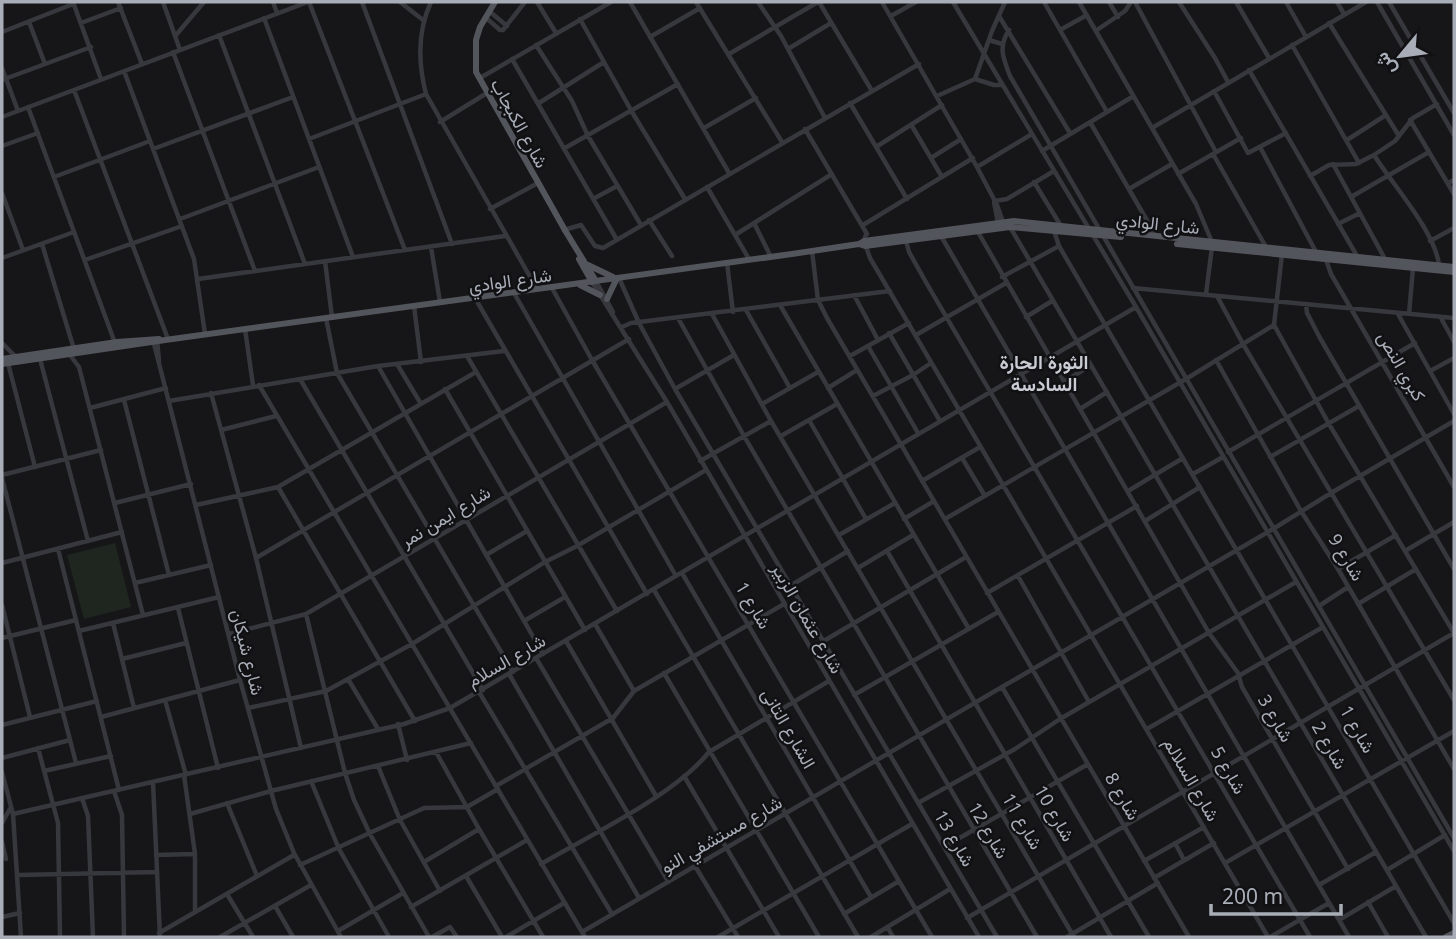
<svg xmlns="http://www.w3.org/2000/svg" width="1456" height="939" viewBox="0 0 1456 939" font-family="'Noto Sans',Vazirmatn,sans-serif">
<rect width="100%" height="100%" fill="#161618"/>
<path fill="#1e261f" d="M115,543L131,607L84,619L67,555Z"/>
<g fill="none" stroke-linecap="round" stroke-linejoin="round">
<path stroke="#37383d" stroke-width="4.5" d="M73,2L101,79
M118,2L142,64
M163,2L180,50
M273,2L277,13
M309,2L405,250
M362,2L452,244
M400,2L423,20
M431,2C417,32 418,63 426,94L537,289
M537,2L556,33
M630,2L729,173
M696,2L782,142
M758,2L781,36L825,118
M819,2L872,91
M882,2L977,167L997,205L1003,222
M953,2L1136,307L1454,851
M1044,2L1107,112
M1079,2L1196,204L1212,242
M1109,2L1118,17
M1135,2L1216,152
M1179,2L1215,58L1228,82
M1236,2L1269,58
M1286,2L1306,37
M1337,2L1344,14
M1377,2L1454,135
M1389,2L1454,113
M489,11L507,26
M891,16L916,2
M999,16L1070,133
M485,17L500,30H503L525,2
M264,18L353,257
M580,19L632,112L685,199
M29,22L45,64
M81,23L121,8
M1329,23L1399,136
M1009,30C998,47 1003,58 1010,76L1454,838
M1060,30L1087,15
M1097,30L1125,11L1131,2
M2,32L73,4
M176,35L204,2
M219,35L305,264
M650,37L700,8
M989,40L1002,44
M536,45L572,101L588,136L641,225
M1292,45L1359,163
M788,49L831,23
M173,52L255,271
M729,54L818,2
M512,59L617,240
M2,68L18,111
M1249,70L1357,256
M124,71L194,259L205,334
M480,78L611,2
M975,79L992,31L1005,2
M2,80L91,47
M74,90L168,339
M1214,91L1248,153L1286,133
M937,96L975,79L994,85H1001
M539,103L604,62
M850,103L907,199
M28,107L115,343
M2,117L308,2
M1410,120L1454,194
M440,122L487,93
M1090,122L1156,236
M912,126L942,177
M704,128L756,98
M1152,128L1366,2
M805,129L867,234
M309,139L426,94
M1347,140L1386,115
M2,146L38,133
M876,147L942,105
M1260,147L1316,252
M565,148L678,84
M153,149L293,97
M1042,151L1132,97
M1213,154L1266,247
M1374,155C1392,184 1435,231 1439,265
M931,158L961,139
M1333,164L1385,259
M977,167L1032,134
M1178,174L1241,138
M1310,176L1329,165L1356,164L1374,155L1395,141L1413,118L1437,104
M54,177L150,141
M1034,182L1061,226
M1448,183L1454,180
M707,187L749,259
M1129,189L1172,164
M2,193L23,250
M1351,197L1429,152
M593,199L617,186
M995,201L1007,199L1054,171
M994,202L998,223
M490,209L538,183
M180,219L319,167
M649,220L672,256
M754,223L771,257
M1338,224L1360,213
M863,225L973,158
M1010,227L1426,937
M564,230L581,225L595,246L603,248L919,64
M1054,231L1059,246L1454,923
M978,232L1209,633L1238,673L1242,687L1348,869
M866,234L864,241L870,258L1268,937
M735,235L832,174
M941,236L1349,937
M906,241L909,252L927,284L1310,937
M1430,241L1454,228
M42,244L74,349
M431,247L440,302
M812,251L818,300L827,318L1189,937
M2,258L74,232
M85,260L182,226
M1326,260L1331,274L1454,487
M325,261L332,317
M727,263L733,312
M1002,277L1059,246
M619,278L639,323L675,389L997,937
M198,279L505,236
M596,281L613,312
M592,282L667,402L979,937
M552,288L592,360L932,937
M1133,288L1454,318
M514,293L676,576
M1206,294L1212,247
M854,295L878,340
M1217,296L1243,344L1454,700
M475,298L647,594
M1306,304L1307,313L1320,338L1454,569
M780,305L969,629
M414,306L421,362
M746,310L790,388
M712,314L771,421L1074,937
M1398,314L1454,414
M1409,314L1413,268
M1026,317L1052,301
M326,318L337,373L513,672
M678,318L744,436L1037,937
M1441,318L1454,342
M1274,325L1282,254
M622,327L631,323L890,291
M245,329L253,385
M889,333L940,421
M916,335L1006,283
M157,339L159,361
M153,340L240,680L276,809L294,853L341,937
M2,343L16,357
M868,346L918,433
M70,355L79,367L143,615
M467,356L617,611
M850,356L909,323
M40,359L88,541
M1216,360L1301,511L1338,569L1454,769
M8,363L35,467
M397,364L421,404
M378,366L543,654
M1430,371L1454,358
M300,379L483,690
M1064,382L1091,365
M259,385L585,937
M828,388L857,370
M445,389L585,630
M675,389L734,355
M211,393L256,558L301,748
M873,396L913,375L931,363
M124,400L169,575
M169,401L378,366L504,351
M762,404L818,372
M90,408L166,388
M1080,409L1107,392
M809,420L866,519
M221,430L276,416
M781,436L837,404
M1228,452L1415,343
M1270,457L1359,406
M962,458L985,496
M700,461L771,421
M1193,474L1223,457
M2,475L101,450
M2,478L76,763
M922,481L980,447
M278,487L415,721
M1128,491L1183,458
M115,503L191,484
M196,505L278,487L476,372
M904,519L934,501
M945,519L1186,379L1274,325L1329,424L1454,633
M1145,521L1200,487
M839,535L895,503
M58,549L119,790
M887,551L1111,937
M1405,551L1454,522
M486,555L527,531
M256,558L629,339
M2,563L122,532
M858,568L913,535
M1338,569L1396,535
M682,573L871,897
M1018,576L1089,702
M135,583L211,565
M790,586L848,551
M654,590L858,937
M987,593L1137,506
M1358,604L1416,569
M2,605L30,717
M1319,606L1348,587
M178,608L218,768
M306,614L345,773L354,800L370,834L429,937
M524,621L565,597
M113,623L134,708
M595,624L634,691
M79,631L219,597
M229,634L306,614L667,402
M2,638L76,620
M566,641L656,796
M822,642L966,557
M536,658L668,881
M122,659L186,643
M664,673L819,937
M509,674L639,898
M348,679L378,729
M1002,687L1149,937
M479,692L612,914
M854,695L998,612
M165,700L186,775
M248,708L326,691L412,644L545,562L577,546L706,470
M101,717L240,680
M398,724L407,760
M2,725L97,701
M1147,729L1323,627
M38,748L58,823L60,937
M436,752L479,829L543,937
M2,758L70,740
M378,766L400,820L440,891
M44,771L111,756
M2,772L13,814L21,937
M184,775L195,854V911
M684,776L779,937
M311,781L339,849L389,937
M153,782L160,937
M496,786L613,718L634,691L784,604
M114,791L122,815L124,937
M82,798L88,816L93,937
M227,803L257,876
M918,803L1015,749L1060,719L1296,582
M13,814L404,724L450,708L1136,307
M190,814L271,791L471,743
M2,823L11,807
M2,842L6,859
M1175,843L1184,860
M944,847L1088,764
M156,855L195,854
M1144,861L1204,827
M424,862L479,829
M1225,863L1454,731
M541,864C590,835 675,795 709,752L829,681
M300,865L424,808L467,807L498,789
M695,866L738,937
M1387,870L1445,835
M18,875L157,872
M466,876L502,937
M1154,878L1214,843
M1319,885L1376,852
M227,894L253,937
M1368,902L1388,937
M275,906L293,937
M411,907L527,840
M844,914L899,881
M2,917L20,913
M967,918L1454,633
M1339,920L1396,886
M888,928L893,937
M338,931L403,893
M582,932L1273,529L1331,493L1454,421
M159,933L294,855
M220,937L311,885
M432,937L450,927L457,937
M506,937L564,903
M718,937L912,824
M871,937L950,889
M1067,937L1158,883
M1270,937L1329,903"/>
<path stroke="#53555c" stroke-width="6" d="M495,2L480,27L476,40V72L566,232L596,281
M859,244L865,246L1010,227L1121,237
M1177,244L1454,272
M579,259L592,282
M588,265L613,277
M580,285L600,295
M607,299L617,278
M2,359L117,342L159,339
M2,364L165,340L792,254L859,244L864,241L1014,221L1454,267
M1446,937L1454,933"/>
</g>
<g text-anchor="middle" dominant-baseline="central" stroke-width="5" stroke-linejoin="round" paint-order="stroke">
<g font-size="18" fill="#a8adb8" stroke="#111113">
<text transform="translate(520 123) rotate(61)">شارع الكبجاب</text>
<text transform="translate(1158 223) rotate(6)">شارع الوادي</text>
<text transform="translate(510 280) rotate(-8)">شارع الوادي</text>
<text transform="translate(1402 366) rotate(60)">كبري النص</text>
<text transform="translate(445 516) rotate(-31)">شارع ايمن نمر</text>
<text transform="translate(1347 557) rotate(59)">شارع 9</text>
<text transform="translate(754 605) rotate(59)">شارع 1</text>
<text transform="translate(808 618) rotate(60)">شارع عثمان الزبير</text>
<text transform="translate(248 652) rotate(76)">شارع شيكان</text>
<text transform="translate(506 660) rotate(-30)">شارع السلام</text>
<text transform="translate(1276 718) rotate(60)">شارع 3</text>
<text transform="translate(789 728) rotate(60)">الشارع التانى</text>
<text transform="translate(1358 729) rotate(60)">شارع 1</text>
<text transform="translate(1330 745) rotate(60)">شارع 2</text>
<text transform="translate(1229 770) rotate(60)">شارع 5</text>
<text transform="translate(1192 779) rotate(60)">شارع السلالم</text>
<text transform="translate(1123 796) rotate(60)">شارع 8</text>
<text transform="translate(1055 813) rotate(60)">شارع 10</text>
<text transform="translate(1023 821) rotate(60)">شارع 11</text>
<text transform="translate(989 830) rotate(60)">شارع 12</text>
<text transform="translate(721 834) rotate(-30)">شارع مستشفي النو</text>
<text transform="translate(955 838) rotate(60)">شارع 13</text>
</g>
<g font-size="19" font-weight="bold" fill="#c9ccd4" stroke="#111113">
<text x="1044" y="362">الثورة الحارة<tspan x="1044" dy="22">السادسة</tspan></text>
</g>
</g>
<rect width="1456" height="939" fill="none" stroke="#a8adb8" stroke-width="7"/>
<g transform="translate(1400 56) rotate(241)" stroke="#111113" stroke-width="5" paint-order="stroke">
<path d="M0-5L12 26L0 18L-12 26Z" fill="#a8adb8"/>
<text y="-10" font-size="19" font-weight="bold" text-anchor="middle" fill="#a8adb8">ش</text>
</g>
<path d="M1211 904v10h130v-10" fill="none" stroke="#a8adb8" stroke-width="3.5"/>
<text x="1222" y="904" font-size="21" fill="#a8adb8" stroke="#111113" stroke-width="5" paint-order="stroke">200 m</text>
</svg>
